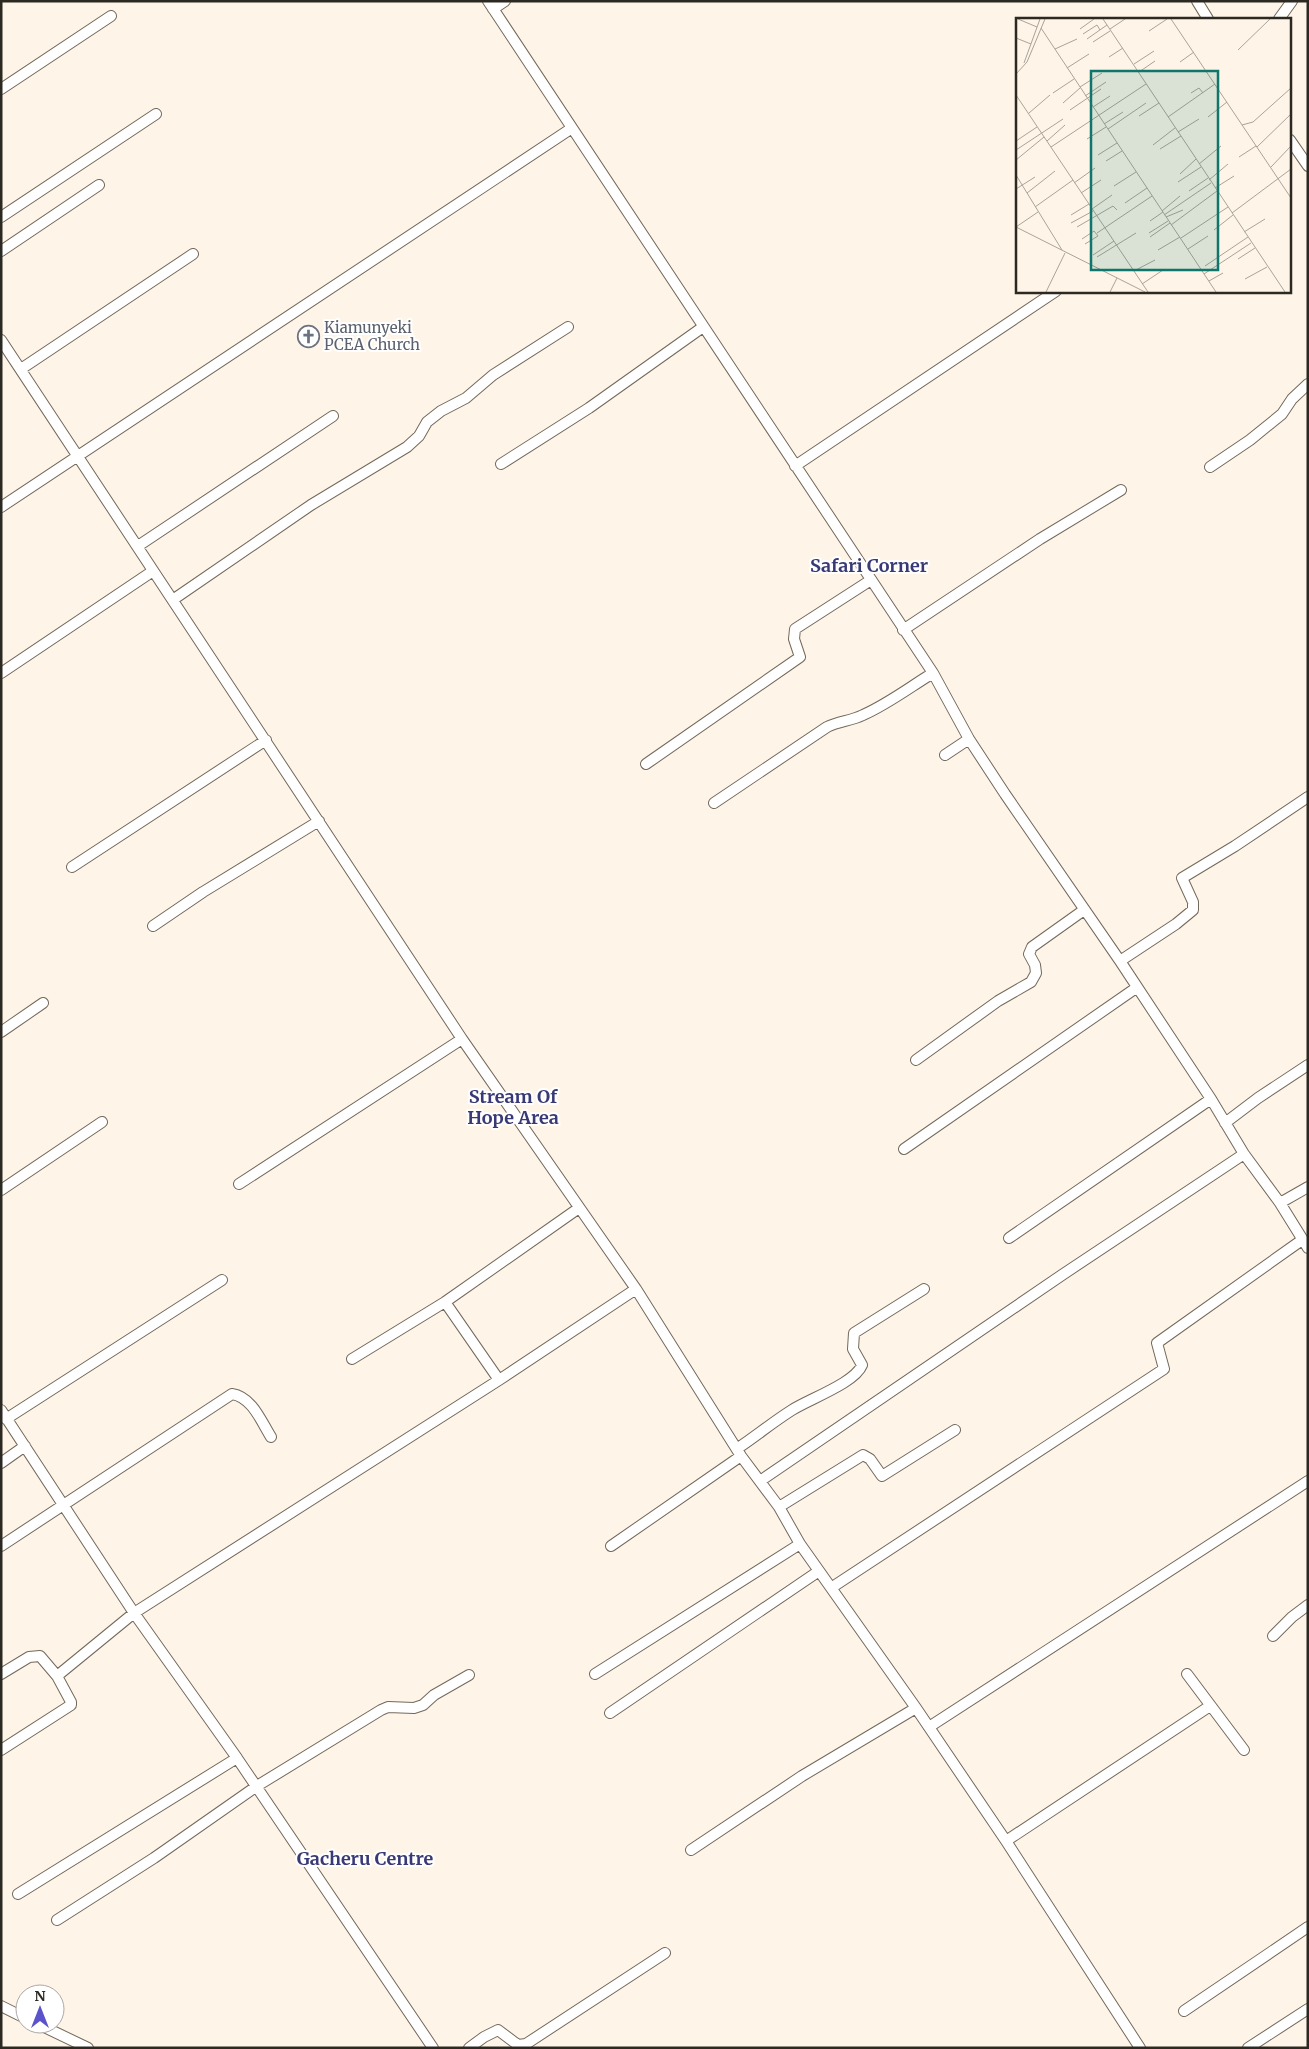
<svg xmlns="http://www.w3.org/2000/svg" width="1309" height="2049" viewBox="0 0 1309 2049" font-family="Merriweather,serif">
<rect width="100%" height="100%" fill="#fef5e8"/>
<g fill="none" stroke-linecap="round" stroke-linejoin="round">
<defs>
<path id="street" d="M488,1L933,673L969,739L1005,794L1120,961L1211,1099L1244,1154L1280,1203L1308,1248
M1197,1L1208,19
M493,9L505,1
M1279,19L1292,1
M1,89L111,16
M1290,140L1308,166
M1,217L156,114
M1,251L99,185
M1,340L462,1039L636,1289L741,1456L779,1507L800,1544L916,1708L1006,1841L1140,2048
M21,369L193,254
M501,464L589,408L703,327
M795,466L1056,291
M1210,467L1250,440L1282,414L1292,399L1308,384
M1,507L572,128
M138,546L333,416
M174,599L311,505L407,447L419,436L427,422L441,411L466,398L493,375L568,327
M903,630L1040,539L1121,490
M1,673L153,571
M945,755L969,739
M646,764L800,657L794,639L795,629L871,580
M714,803L827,727C839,721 851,721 863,715C888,704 910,687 933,673
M72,867L266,740
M153,926L203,892L319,821
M1120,961L1176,924L1193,910V902L1182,878L1235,846L1308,797
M1,1032L43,1003
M916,1060L998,1001L1031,982L1036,973L1035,965L1029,954L1032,947L1084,910
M1225,1123L1258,1098L1308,1065
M904,1149L1136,988
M239,1184L462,1039
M1,1190L102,1122
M1280,1203L1308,1187
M1009,1238L1211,1099
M445,1302L499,1380
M352,1359L445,1302L579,1208
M1,1410L134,1613L237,1758L433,2048
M6,1419L222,1280
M738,1448C756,1436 773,1422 792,1410C809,1399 855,1383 862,1365L853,1349L854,1333L924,1289
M1,1463L25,1446
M760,1481L1062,1275L1244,1154
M779,1507L863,1455L870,1459L882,1476L955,1430
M1,1546L232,1394C252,1397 261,1421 271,1437
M611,1546L741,1456
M831,1588L1164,1369L1157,1343L1302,1240
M1273,1636L1292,1617L1308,1605
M1,1674L29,1657L40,1656L57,1676L71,1702V1705L1,1750
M595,1674L800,1544
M1187,1674L1244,1750
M57,1676L134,1613L499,1380L636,1289
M610,1713L819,1571
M929,1727L1308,1481
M1006,1841L1210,1706
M691,1850L802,1776L916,1708
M18,1894L237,1758
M57,1920L154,1858L257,1786L381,1710L388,1707L414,1708L423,1705L434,1695L469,1675
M1,2006L25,2018
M1184,2011L1308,1927
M38,2024L88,2048
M469,2048L484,2037L498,2030L518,2045L526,2044L665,1953
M1248,2048L1308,2009"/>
</defs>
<use href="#street" stroke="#73695b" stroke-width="12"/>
<use href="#street" stroke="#fff" stroke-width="10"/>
</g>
<defs>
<symbol id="church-ring" viewBox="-11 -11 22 22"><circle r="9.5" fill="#fff" stroke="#6b7280" stroke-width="1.5"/><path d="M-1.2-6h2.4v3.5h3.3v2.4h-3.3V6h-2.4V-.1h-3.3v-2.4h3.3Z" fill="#6b7280"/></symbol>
</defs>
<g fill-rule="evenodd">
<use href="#church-ring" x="296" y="324" width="25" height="25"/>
</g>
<g text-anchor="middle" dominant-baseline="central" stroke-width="4" stroke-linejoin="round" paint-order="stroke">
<g font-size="15" fill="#5b616d" stroke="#fff" text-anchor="start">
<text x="324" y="327">Kiamunyeki<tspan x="324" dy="17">PCEA Church</tspan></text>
</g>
<g font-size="18" font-weight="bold" fill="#393975" stroke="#fff">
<text x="869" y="565">Safari Corner</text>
<text x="513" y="1096">Stream Of<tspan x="513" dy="21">Hope Area</tspan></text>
<text x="365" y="1858">Gacheru Centre</text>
</g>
</g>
<g transform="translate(1016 18)">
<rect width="275" height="275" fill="#fef5e8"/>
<path fill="none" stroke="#aaa399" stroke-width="1" d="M2,1L21,9M87,1L269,274M155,1L275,180M25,10L200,274M64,11L78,1M94,11L109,1M133,13L151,1M67,16L81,7L84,12M0,20L15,26M71,21L91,7M77,24L94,13M39,31L61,21M222,32L254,1M93,39L107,30M164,44L178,34M8,45L24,1M118,46L138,33M51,50L73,36M123,54L139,43M0,56L11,44L29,1M64,69L86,55M37,75L58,61M175,75L183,70L187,75M0,77L132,274M69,78L90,64M47,85L64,70M77,89L94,78M54,92L85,71M13,95L34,77M123,98L143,85M152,99L199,66M192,99L211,84M88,106L107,94M226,107L237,104L275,70M92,111L130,85M162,114L183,101M71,121L90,109M0,123L21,109M31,123L49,107M137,127L159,110M35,129L130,66M241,129L275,96M144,131L165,118M0,132L47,101M82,137L101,125M223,139L240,128M0,142L28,119M90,143L106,133M183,146L205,128M255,149L275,128M164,156L180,141M0,157L46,232M193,162L212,146M162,164L185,149M58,165L79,150M98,168L120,154M199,170L218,158M0,171L19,159M173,173L192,160M11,175L39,153M65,175L85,162M109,185L131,170M19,189L57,162M76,191L96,177M146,193L164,178M216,195L275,151M55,197L73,186M148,197L195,165M150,199L167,192M134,203L147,194M55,205L77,193M155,207L201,173M0,209L129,274M0,209L22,194M61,209L97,188L101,192M198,212L217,197M228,214L249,201M81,215L136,178M133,215L152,203M134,219L154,205M165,220L212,189M66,221L78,213L82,218L69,226M172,231L192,218M142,232L164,219M77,237L98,223M81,239L120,215M222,241L239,230M189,248L232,219M118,253L139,242M188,256L235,225M229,261L251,249M193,263L207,255M126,266L147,252M30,274L49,235M94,274L101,260"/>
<path fill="#0f766e" fill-opacity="0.15" stroke="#0f766e" stroke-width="2.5" d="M75,53H202V252H75Z"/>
<rect width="275" height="275" fill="none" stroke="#2c2822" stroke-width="2.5"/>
</g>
<rect width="1309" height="2049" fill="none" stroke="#2c2822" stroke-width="5"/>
<g transform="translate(40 2009)"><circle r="24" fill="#ffffff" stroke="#aba9a7"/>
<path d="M0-4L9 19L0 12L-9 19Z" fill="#5a53cb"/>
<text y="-8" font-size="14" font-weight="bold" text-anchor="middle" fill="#2c2822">N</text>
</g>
</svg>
